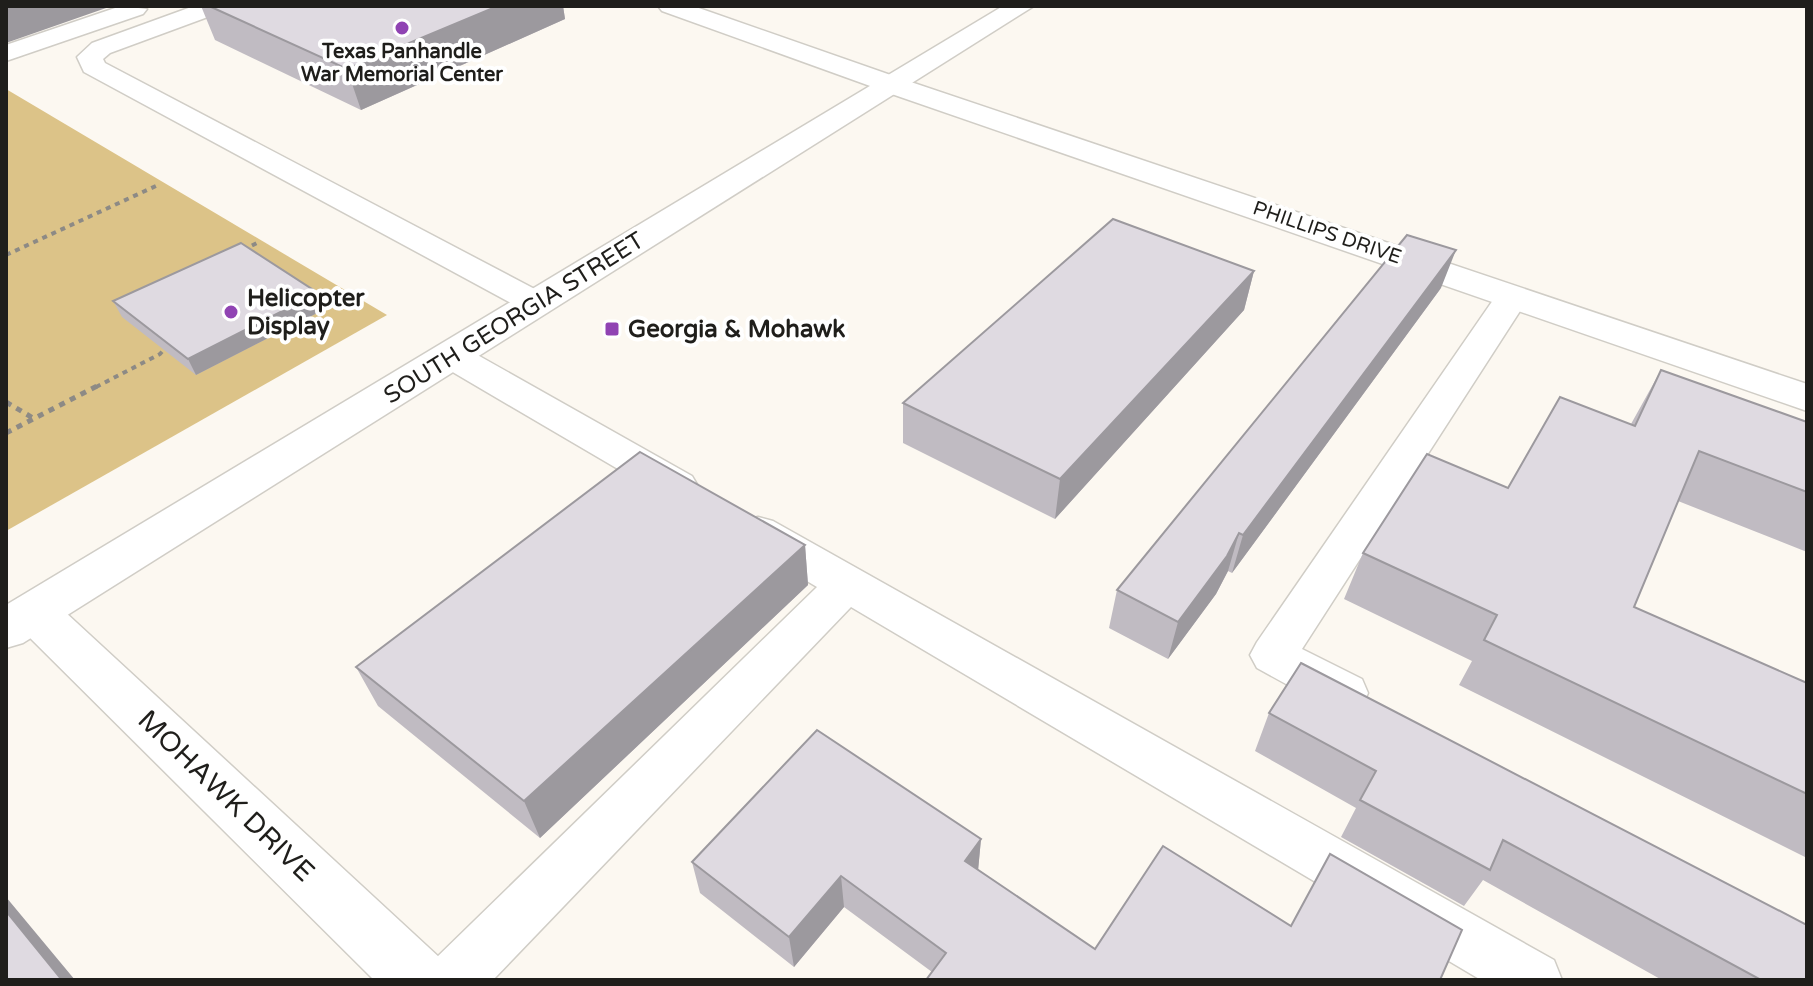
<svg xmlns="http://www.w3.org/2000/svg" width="1813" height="986" viewBox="0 0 1813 986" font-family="'Varela Round',sans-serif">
<rect width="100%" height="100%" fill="#fcf8f1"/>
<path fill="#dcc388" d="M6,89L387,315L6,531Z"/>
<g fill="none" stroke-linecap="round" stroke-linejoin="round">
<defs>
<path id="service" d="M121,6L147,9L143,14L6,61V45Z
M194,6H228L224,11L110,53L103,59L105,63L548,296L553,303L548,310L536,313L524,310L84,72L77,57L92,43Z
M658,6H693L902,79L906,85L902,91H884L662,11Z
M1512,287L1524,290L1529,297L1302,649L1362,679L1368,693L1362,707L1345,712L1328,707L1257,668L1250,655L1257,642L1500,290Z
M452,345L465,348L692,476L698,486L692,496L678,500L664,496L439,364L434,356L439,348Z
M758,517L773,521L1554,960L1562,980H1481L851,607L493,980H426L434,960L817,587L743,543L737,532L743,521Z"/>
<path id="minor" d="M893,76L1807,384V411L883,91L879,85L883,79Z
M34,593L51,599L440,958L449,980H374L17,625L10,612L17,599Z"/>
<path id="secondary" d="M1003,6H1034L23,643L6,648V605Z"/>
</defs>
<use href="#service" stroke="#d0cdc6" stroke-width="3"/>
<use href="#minor" stroke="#d0cdc6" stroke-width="3"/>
<use href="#secondary" stroke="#d0cdc6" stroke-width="3"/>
<path stroke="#8d8a85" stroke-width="4" stroke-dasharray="5 5" stroke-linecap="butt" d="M243,250L257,243
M6,255L158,185
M96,387L160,354L167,346"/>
<path stroke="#8d8a85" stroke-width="5" stroke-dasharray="6 6" stroke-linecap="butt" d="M6,402L33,418
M6,433L99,385"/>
<use href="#service" fill="#fff" fill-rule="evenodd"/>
<use href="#minor" fill="#fff" fill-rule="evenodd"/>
<use href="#secondary" fill="#fff" fill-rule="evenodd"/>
</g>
<path fill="#c0bbc2" d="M201,6H563L565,19L361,110L215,40Z
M1254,271L1244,310L1055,519L903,443V403Z
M1441,288L1232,573L1228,571L1216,594L1168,659L1109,628L1117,590Z
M113,301L325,309L196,375L122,317Z
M1661,370L1807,422V552L1678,501L1634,607L1807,683V858L1459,685L1472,661L1344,599L1363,553L1508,488L1631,424Z
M805,545L808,585L540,838L378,706L356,667Z
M1269,713L1807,980H1662L1483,880L1464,906L1341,837L1356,808L1255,751Z
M981,839L978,870L1095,949L1291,926L1462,930L932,972L844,907L794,967L700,893L692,862Z"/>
<path fill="#9c999e" d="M6,6H109V7L6,43Z
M498,6H563L565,19L361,110L347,69Z
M1456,250L1441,288L1232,573L1243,535Z
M1254,271L1244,310L1055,519L1060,479Z
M318,293L325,309L196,375L188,359Z
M1239,533L1228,571L1216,594L1168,659L1178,622Z
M805,545L808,585L540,838L524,801Z
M981,839L978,871L965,861Z
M841,876L844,907L794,967L789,937Z
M6,897L75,980H62L6,911Z"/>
<path fill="#dfdae1" stroke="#9c999e" stroke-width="2" d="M209,6H498L347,69Z
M1113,219L1254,271L1060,479L903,403Z
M1407,235L1456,250L1243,535L1239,533L1227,556L1178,622L1117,590Z
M241,243L318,293L188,359L113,301Z
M1661,370L1807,422V492L1699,451L1634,607L1807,683V794L1484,640L1497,615L1363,553L1427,454L1508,488L1560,397L1635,426Z
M640,452L805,545L524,801L356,667Z
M1301,663L1807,925V980H1761L1503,840L1490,870L1360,800L1376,771L1269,713Z
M817,730L981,839L965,861L1095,949L1163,846L1291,926L1330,854L1462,930L1440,980H926L946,953L841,876L789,937L692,862Z
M6,911L62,980H6Z"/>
<g fill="#9043b3" stroke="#fff" stroke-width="3">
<circle cx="402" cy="28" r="8"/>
<circle cx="231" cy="312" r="8"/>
<rect x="604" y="321" width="16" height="16" rx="4"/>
</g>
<g text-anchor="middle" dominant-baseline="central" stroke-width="8" stroke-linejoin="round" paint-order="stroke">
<g font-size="20" font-weight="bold" fill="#1f1e1b" stroke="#fff">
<text x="402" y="52">Texas Panhandle<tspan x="402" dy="23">War Memorial Center</tspan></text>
</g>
<g font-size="20" fill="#1f1e1b" stroke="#fff">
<text transform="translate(1327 233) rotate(19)">PHILLIPS DRIVE</text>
</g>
<g font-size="24" font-weight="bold" fill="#1f1e1b" stroke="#fff" text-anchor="start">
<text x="247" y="298">Helicopter<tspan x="247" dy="28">Display</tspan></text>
<text x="628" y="329">Georgia &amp; Mohawk</text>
</g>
<g font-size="24" fill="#1f1e1b" stroke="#fff">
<text transform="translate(514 318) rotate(-32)">SOUTH GEORGIA STREET</text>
</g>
<g font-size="28" fill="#1f1e1b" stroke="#fff">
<text transform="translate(226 796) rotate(44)">MOHAWK DRIVE</text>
</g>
</g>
<rect width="1813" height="986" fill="none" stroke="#1f1e1b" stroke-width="16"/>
</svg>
